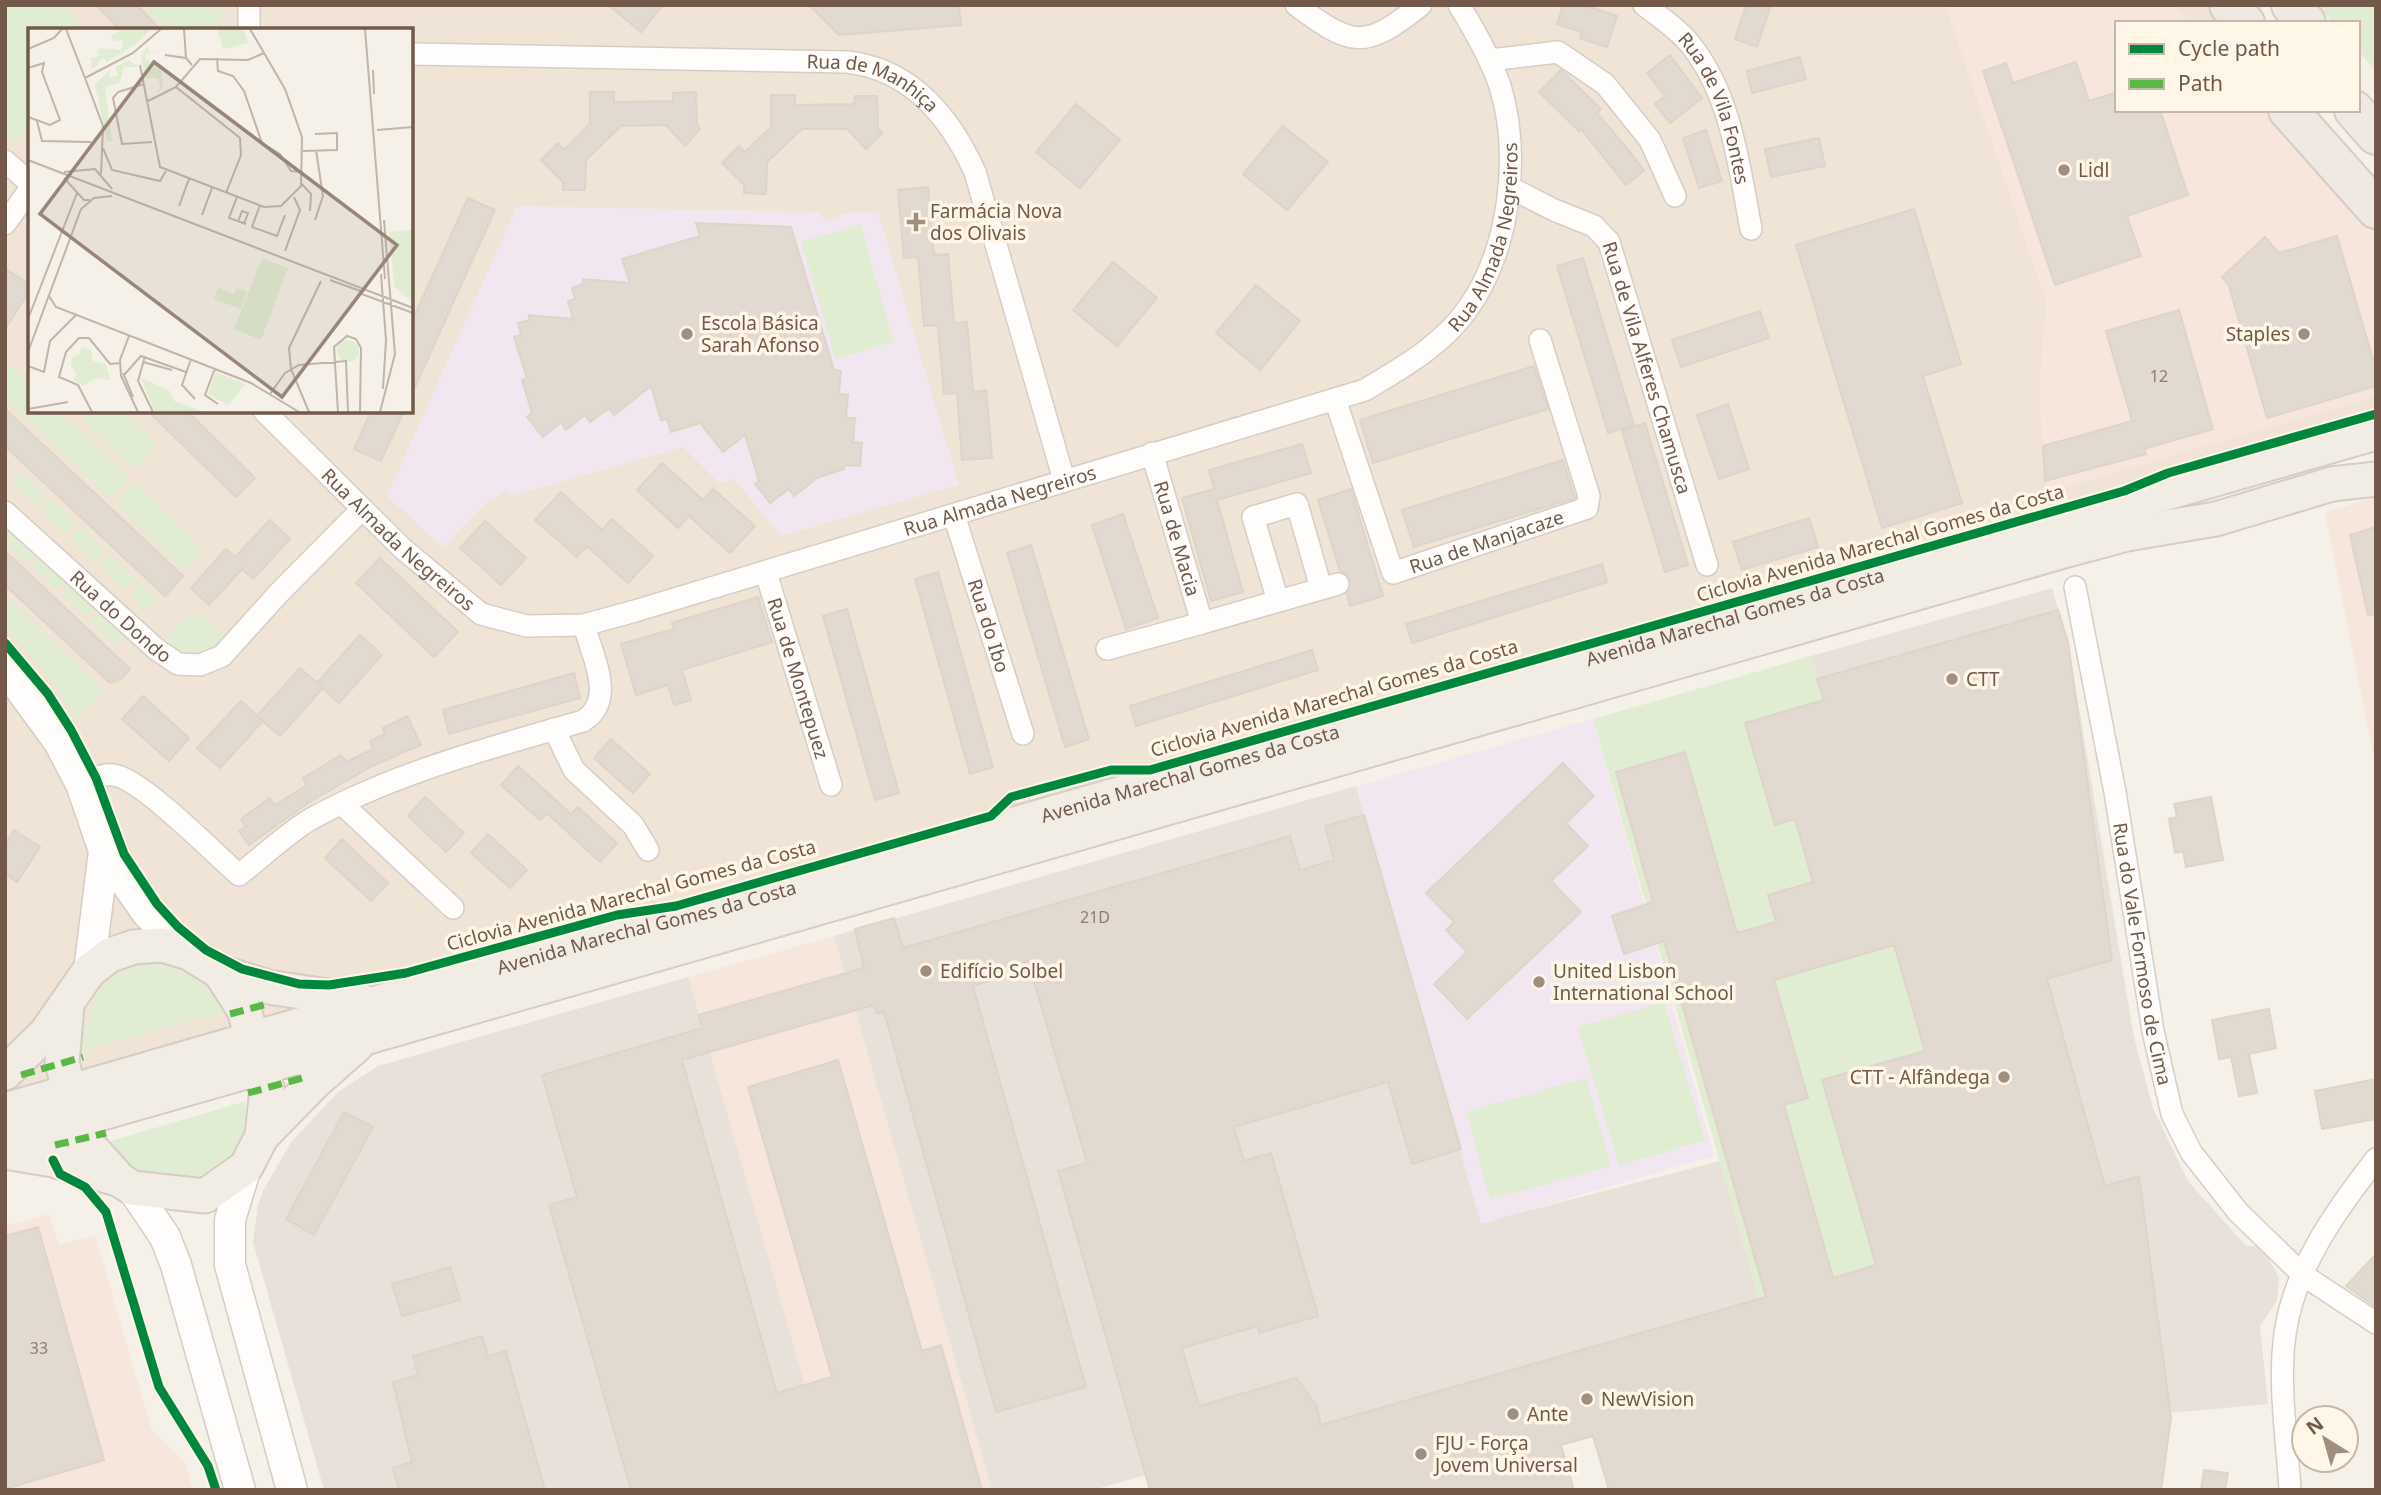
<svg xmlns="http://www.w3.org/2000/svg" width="2381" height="1495" viewBox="0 0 2381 1495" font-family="'Noto Sans',sans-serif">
<rect width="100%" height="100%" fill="#f6f1e8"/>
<path fill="#efe4d5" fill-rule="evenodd" d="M5,5H2205L2220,23H2117V110H2295L2376,203V426L5,1099ZM30,30H411V411H30Z"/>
<path fill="#f6e6db" d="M1945,5H2176L2190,23H2117V110H2268L2376,233V397L2045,493L2039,387L2046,302Z
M2376,497V768L2325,512Z
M834,936L855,1011L992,1490H835L709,1052L688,977Z
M49,1214L59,1245L95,1235L151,1428L185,1463L193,1490H5V1226Z"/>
<path fill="#e8e1d9" d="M2052,588L2068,642L2134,1037L2153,1108L2188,1181L2246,1246H2255L2268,1257L2279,1278L2277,1301L2260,1326L2268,1404L2170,1413L2161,1490H1813L1759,1299L1093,1490H992L834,936L1356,786L1481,1223L1720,1161L1759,1299L1978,1236L1811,656Z
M688,977L835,1490H324L253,1242L258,1205L263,1191L291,1142L338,1092L378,1066Z"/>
<path fill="#f2e7f1" d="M517,206L819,212L825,221L850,212H878L959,485L781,536L734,479L719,483L683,447L512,496L505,490L493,502L490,499L443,548L387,496Z
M1593,719L1714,1156L1481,1224L1356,786Z"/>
<path fill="#e1edd3" d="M5,5H62L86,30H30V130L14,142L5,134Z
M144,5H224L218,30H167Z
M2318,5H2376V71L2358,51V23H2333Z
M860,224L894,342L836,359L801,242Z
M5,361L30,384V411H58L129,478L110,498L5,398Z
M88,411H123L158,445L134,469L81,418Z
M21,471L45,495L36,505L11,481Z
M134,482L204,550L185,570L115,502Z
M51,499L75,523L65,533L41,510Z
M11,528L36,552L26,562L5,542V534Z
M80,528L105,551L95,562L70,538Z
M110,555L135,579L125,590L100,566Z
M42,556L67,579L57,590L32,566Z
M71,583L96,606L86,617L61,593Z
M141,583L157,599L146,610L130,595Z
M5,596L104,690L78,719L52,680L5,628Z
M101,612L126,635L116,645L91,622Z
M203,616L226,637C204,654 186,658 161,646L186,618Z
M1811,656L1978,1236L1759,1299L1593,719Z
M148,963C182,966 204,983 224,1011L81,1051C87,1006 99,973 148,963Z
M1664,1002L1705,1140L1619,1166L1578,1027Z
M1586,1078L1611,1166L1490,1200L1466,1112Z
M246,1101C245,1110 246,1120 244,1129C235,1169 189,1197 151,1179C134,1171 122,1156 111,1141Z"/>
<path fill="#e2d9d0" stroke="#ded4ca" stroke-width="2" fill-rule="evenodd" d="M96,5H137L161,30H120Z
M608,5H663L641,32Z
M809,5H959L961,25L839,35Z
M1563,5H1584L1617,16L1607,47L1581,39V32L1557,24Z
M1746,5H1771L1757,47L1735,39Z
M1670,55L1702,98L1670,123L1655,104L1665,96L1647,73Z
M1800,57L1806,79L1752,93L1747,71Z
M2076,62L2089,101L2117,92V110H2160L2188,195L2127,216L2141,256L2055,285L1983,71L2006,63L2013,83Z
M1561,70L1601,109L1597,113L1631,153L1627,156L1632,155L1644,170L1626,185L1581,129L1579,131L1539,92Z
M590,92H614V102L673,101V93L696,92L697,125L700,129L685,146L666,125L621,126L586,160L585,190H563V182L541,160L558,143L564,150L590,124Z
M771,95H795V105L854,104L855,96H877L878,128L882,133L866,149L847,129H802L767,162L766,194L744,193V185L722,163L739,146L745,152L771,127Z
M1076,104L1120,140L1080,188L1036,152Z
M1283,126L1328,162L1287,210L1243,174Z
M1706,130L1722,181L1699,188L1683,138Z
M1819,138L1825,166L1771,177L1765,149Z
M928,187L934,255L948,254L954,323L967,322L973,392L986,390L992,458L962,460L957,393L944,394L938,325L924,326L918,257L904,258L898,190Z
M468,198L495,210L411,396V323Z
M1914,209L1961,364L1923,376L1962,503L1882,528L1796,245Z
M696,223L791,227L834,370L841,371L839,394L848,395L846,418H855L853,442L862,443L860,466L845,465L844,469L817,478L794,496L789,489L770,503L755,484L759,481L745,435L723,452L700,423L671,432L667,419L661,420L651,386L614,415L609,408L590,422L585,415L566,430L561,422L543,437L527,417L532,413L522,380L527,378L514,337L521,335L518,323L529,320V315L573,319L568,301L575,299L572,288L583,284V279L630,283L622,259L700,236Z
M2337,236L2376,370V386L2267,418L2229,286L2222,277L2265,237L2279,253Z
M1583,258L1634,425L1608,433L1557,266Z
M1113,262L1157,298L1117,346L1073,310Z
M5,269L30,284V290L5,329Z
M1256,285L1300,321L1260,370L1216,333Z
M2179,310L2213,429L2144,449L2146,454L2045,481L2043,446L2132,421L2106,331Z
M1760,311L1769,338L1681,367L1672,340Z
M1534,366L1548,409L1373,463L1360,420Z
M1728,404L1749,469L1719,479L1697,415Z
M5,409L183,576L165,596L5,446Z
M148,411H187L255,478L236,497Z
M371,411H404L381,461L354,449Z
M1645,423L1688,565L1665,572L1622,431Z
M1302,444L1311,473L1217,500L1243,592L1211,601L1182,498L1214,489L1209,470Z
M1563,460L1575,498L1414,547L1402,510Z
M662,463L703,500L713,489L755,526L730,553L689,516L678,528L637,490Z
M1351,489L1383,596L1350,606L1347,594L1350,580L1340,571L1318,500Z
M561,492L602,530L612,519L653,556L628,583L587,546L577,557L535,520Z
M1123,514L1158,618L1126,629L1092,525Z
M1809,518L1818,547L1742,570L1733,542Z
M270,520L290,539L253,579L242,569L209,605L191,588L226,549L235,557Z
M485,521L526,558L501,585L460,548Z
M2376,527V614L2368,615L2350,535Z
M1031,545L1089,739L1065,747L1007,553Z
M5,551L130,669L122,678L110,683L5,585Z
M380,558L458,632L434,657L356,583Z
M1602,564L1607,582L1412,643L1406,624Z
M938,572L993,767L970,774L915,579Z
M758,597L772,642L682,670L691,700L674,705L668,685L636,695L621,644L674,629L672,623Z
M847,609L899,793L875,800L823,616Z
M2058,610L2068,642L2112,960L2047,979L2105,1186L2139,1176L2171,1418L2161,1490H1609L1593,1436L1561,1445L1574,1490H1150L1058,1171L1087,1163L1028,961L987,972L990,981L973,986L1086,1387L996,1412L884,1012L877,1014L874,1005L682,1060L777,1393L832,1377L748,1087L838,1060L922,1351L941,1345L982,1490H631L549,1205L577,1197L542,1075L702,1028L699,1015L864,968L855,929L894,918L903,948L1290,836L1300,870L1334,860L1325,826L1364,815L1461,1149L1412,1164L1388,1082L1234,1127L1244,1161L1271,1153L1318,1316L1259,1333L1258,1326L1182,1348L1199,1406L1296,1378L1316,1405L1321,1425L1766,1297L1664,941L1624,954L1612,916L1653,902L1616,772L1685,752L1737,933L1776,922L1768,895L1813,882L1795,819L1775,825L1745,723L1824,700L1817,679ZM1894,945L1925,1051L1822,1080L1876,1265L1833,1278L1784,1105L1808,1098L1774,980Z
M360,635L382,655L339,703L317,683Z
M1312,650L1318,670L1136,726L1130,706Z
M300,668L323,688L280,736L257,716Z
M574,673L580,698L449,734L443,710Z
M143,696L189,738L169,761L122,719Z
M241,701L263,721L220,768L197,748Z
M407,716L421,745L372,766L308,803L249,845L239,831L246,826L241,819L270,798L275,805L307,785L303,778L341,755L346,762L373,749L370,741L385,734L383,728Z
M611,739L650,774L633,793L594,758Z
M1563,763L1594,796L1566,823L1588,846L1551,881L1581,912L1467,1019L1434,984L1467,952L1446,930L1454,922L1426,893Z
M518,766L571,814L578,807L617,843L600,862L547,813L540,820L501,785Z
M425,797L464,833L446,852L408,816Z
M2211,797L2223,860L2186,867L2183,851L2175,853L2169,819L2177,817L2174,804Z
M14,830L40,847L17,882L5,874V844Z
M488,834L527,870L510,888L471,853Z
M342,839L388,883L371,901L325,858Z
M2269,1009L2276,1048L2249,1054L2257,1093L2239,1096L2231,1057L2219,1059L2212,1020Z
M2376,1079V1119L2322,1129L2315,1091Z
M344,1112L373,1127L314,1235L286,1219Z
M38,1227L104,1460L5,1489V1236Z
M2376,1254V1307L2346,1286Z
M450,1267L460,1300L402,1316L392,1284Z
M482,1336L488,1356L506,1351L545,1490H399L393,1468L412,1462L393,1382L418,1375L413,1356Z
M2204,1470L2228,1473L2225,1490H2201Z"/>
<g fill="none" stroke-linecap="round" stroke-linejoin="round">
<defs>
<g id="street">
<path d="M249,5V30"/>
<path d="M1296,5C1352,46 1363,51 1421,5"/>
<path id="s1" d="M1644,5C1660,17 1678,29 1690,44C1732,96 1739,167 1751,229"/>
<path id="s2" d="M411,54L847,62C911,69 950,117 975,172L1064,480"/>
<path d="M1490,60L1558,52L1605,84L1650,140L1675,196"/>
<path d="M5,161L30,183"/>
<path id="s3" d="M1509,187L1554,210L1594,226L1609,242L1707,565"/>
<path d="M5,224L30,189"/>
<path id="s4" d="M1335,399L1393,573L1587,508L1589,496L1540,340"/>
<path id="s5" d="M264,411L402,548L481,614L527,626L584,625L635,611L1365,390C1403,367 1443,345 1469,307C1510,248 1521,155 1500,86C1490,57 1475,31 1459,5"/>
<path id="s6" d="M1152,453L1202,623L1338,584"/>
<path id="s7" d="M5,512L156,649L178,664L200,665L222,656L278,594L362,509"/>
<path id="s8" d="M954,515L1023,734"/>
<path id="s9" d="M766,573L831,785"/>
<path id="s10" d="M2075,587L2115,792L2153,1031L2172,1114L2191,1152L2238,1212L2303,1275L2376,1323"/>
<path d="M1278,601L1253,517L1297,504L1321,588"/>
<path d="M1107,649L1202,623"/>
<path d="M554,729L574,770L633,825L648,850"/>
<path d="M81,784C93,779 105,772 118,776C147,785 213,852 239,875C262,857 286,834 311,819C396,772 490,748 583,721C617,700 592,656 584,625"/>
<path d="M342,804L453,908"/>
<path d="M2290,1490C2287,1439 2278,1384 2285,1334C2294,1268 2337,1209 2376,1159"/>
</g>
<path id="secondary" d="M5,668L59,742L81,784L104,851L147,913L189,953
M89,971L104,851
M246,1167L230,1220V1265L292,1490
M132,1188L165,1237L176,1265L240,1490"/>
<g id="primary">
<path d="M220,972L244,1010L267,1088L262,1136"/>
<path d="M67,1006L62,1063L84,1140L120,1180"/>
<path d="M5,1073L46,1033L89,971L110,955L134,947L162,945L189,953L220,972L268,987L361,1001"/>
<path id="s11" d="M5,1110L622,932L711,911L2376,433"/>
<path d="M5,1141L2064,551L2127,534L2216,519L2332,484L2376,479"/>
<path d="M5,1152L53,1160L120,1180L132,1188L205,1196L246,1167L262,1136L314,1083L357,1045"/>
</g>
<path id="highway" d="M2229,5L2245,23
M2291,5L2306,23
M2288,110L2376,209
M2354,110L2376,135"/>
</defs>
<use href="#street" stroke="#d5cec6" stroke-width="24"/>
<use href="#secondary" stroke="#d5cdc4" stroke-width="33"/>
<use href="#primary" stroke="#d5ccc5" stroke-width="37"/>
<use href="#highway" stroke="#d5ccc5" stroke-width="42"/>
<use href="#street" stroke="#fefdfc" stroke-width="21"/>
<use href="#secondary" stroke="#fefdfc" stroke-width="30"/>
<use href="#primary" stroke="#f2ede4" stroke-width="33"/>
<use href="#highway" stroke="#f0e8e3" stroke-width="38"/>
<path stroke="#58b947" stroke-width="7" stroke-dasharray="14 7" stroke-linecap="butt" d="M230,1014L267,1004
M21,1075L83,1057
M248,1093L302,1078
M55,1145L106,1133"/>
<defs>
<path id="cycleway" d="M5,643L48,694L71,730L96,778L124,854L157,904L178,927L206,950L242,969L299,984L329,985L406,973L617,915L676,906L991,816L1011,797L1111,770H1150L2124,491L2168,473L2376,414
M53,1160L60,1174L85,1187L106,1212L159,1387L208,1466L216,1490"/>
</defs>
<use href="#cycleway" stroke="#fff6e7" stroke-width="13"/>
<use href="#cycleway" stroke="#00873e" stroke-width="9"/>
</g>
<g fill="#a08e81" stroke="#fff6e7" stroke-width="2.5">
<circle cx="2064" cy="170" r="7"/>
<path d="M912.5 211.5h7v7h7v7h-7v7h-7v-7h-7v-7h7z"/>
<circle cx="687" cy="334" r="7"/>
<circle cx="2304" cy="334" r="7"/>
<circle cx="1952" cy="679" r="7"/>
<circle cx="926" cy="971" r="7"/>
<circle cx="1539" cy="982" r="7"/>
<circle cx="2004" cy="1077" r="7"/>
<circle cx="1587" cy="1399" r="7"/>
<circle cx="1513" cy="1414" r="7"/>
<circle cx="1421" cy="1454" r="7"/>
</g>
<g text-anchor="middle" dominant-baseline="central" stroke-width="7" stroke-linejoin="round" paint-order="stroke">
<g font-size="16" fill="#907b6d">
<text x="2159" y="376">12</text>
<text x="1095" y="917">21D</text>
<text x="39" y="1348">33</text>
</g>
<g font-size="19" fill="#725949" stroke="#fff6e7">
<text stroke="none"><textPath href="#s2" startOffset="467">Rua de Manhiça</textPath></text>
<text stroke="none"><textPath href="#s1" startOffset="130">Rua de Vila Fontes</textPath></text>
<text stroke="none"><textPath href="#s5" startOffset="1424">Rua Almada Negreiros</textPath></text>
<text stroke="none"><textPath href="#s3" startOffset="247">Rua de Vila Alferes Chamusca</textPath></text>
<text stroke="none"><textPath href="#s5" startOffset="836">Rua Almada Negreiros</textPath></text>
<text stroke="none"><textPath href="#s5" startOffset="186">Rua Almada Negreiros</textPath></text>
<text stroke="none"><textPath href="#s6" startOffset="89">Rua de Macia</textPath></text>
<text stroke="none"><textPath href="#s4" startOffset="282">Rua de Manjacaze</textPath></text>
<text transform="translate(1880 543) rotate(-16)">Ciclovia Avenida Marechal Gomes da Costa</text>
<text stroke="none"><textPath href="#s7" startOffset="156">Rua do Dondo</textPath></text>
<text stroke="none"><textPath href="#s11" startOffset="1799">Avenida Marechal Gomes da Costa</textPath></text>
<text stroke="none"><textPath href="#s8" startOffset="116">Rua do Ibo</textPath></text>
<text stroke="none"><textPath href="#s9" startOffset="110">Rua de Montepuez</textPath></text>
<text transform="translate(1334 698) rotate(-16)">Ciclovia Avenida Marechal Gomes da Costa</text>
<text stroke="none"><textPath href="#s11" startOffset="1232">Avenida Marechal Gomes da Costa</textPath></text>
<text transform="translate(631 895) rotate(-15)">Ciclovia Avenida Marechal Gomes da Costa</text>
<text stroke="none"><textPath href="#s11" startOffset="667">Avenida Marechal Gomes da Costa</textPath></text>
<text stroke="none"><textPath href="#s10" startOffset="373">Rua do Vale Formoso de Cima</textPath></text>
</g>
<g font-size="19" fill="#725949" stroke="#fff6e7" text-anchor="start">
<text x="2078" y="170">Lidl</text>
<text x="930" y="211">Farmácia Nova<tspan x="930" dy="22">dos Olivais</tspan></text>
<text x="701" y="323">Escola Básica<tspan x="701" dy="22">Sarah Afonso</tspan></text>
<text x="2290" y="334" text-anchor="end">Staples</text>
<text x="1966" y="679">CTT</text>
<text x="940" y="971">Edifício Solbel</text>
<text x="1553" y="971">United Lisbon<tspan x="1553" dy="22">International School</tspan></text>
<text x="1990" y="1077" text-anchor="end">CTT - Alfândega</text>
<text x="1601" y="1399">NewVision</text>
<text x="1527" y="1414">Ante</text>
<text x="1435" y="1443">FJU - Força<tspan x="1435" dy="22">Jovem Universal</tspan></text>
</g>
</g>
<g transform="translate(28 28)">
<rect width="385" height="385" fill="#f6f1e8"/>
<path d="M98,1L123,2L105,18L79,34L75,30L66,41L63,39V30L75,27H69L71,20L93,22L95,12L85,13L83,7ZM189,1H216L220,15L195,21ZM120,18L121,24H132L117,26V31L132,37L135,60L127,66L132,60L130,50H117L113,27ZM101,32L110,39H96L92,55L77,59L84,113H79L67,56L83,41L81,49L90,47L87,39ZM385,202V275L366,258L361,204ZM234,230L260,240L233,312L206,301ZM190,260L206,266L208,260L219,264L213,281L186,271ZM309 323a11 11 0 1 1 22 0a11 11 0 1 1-22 0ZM53,318L63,322L65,333L78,336L82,352L68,350L55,358L45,351L49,347L43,339L44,329L52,326ZM187,344L218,356L200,377L180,366ZM112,349L142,363L146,373L175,384H127Z" fill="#e1edd3"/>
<path fill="none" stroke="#c1b4a8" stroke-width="2" d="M38,1L57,50M156,1L158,30L164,37M337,1L357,251M0,21L26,10L34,1M137,27L158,30M189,30L190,43L205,48L216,63L234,115L252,126L263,143L275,144M112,37L132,139L236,179L253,178L273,158L274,109L257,61L222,1M0,40L16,35L14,44L32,92L22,97L0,89M345,42L346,66M57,50L75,98L73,146M57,50L105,25L133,1M116,56L90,64L85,70L94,116L124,114M148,59L212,110L213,127L198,165M118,74L148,59L172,31L220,32L236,25M9,93L14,113L63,114M349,102L385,99M75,120L84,142L132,153L138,143M275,123L309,122V105L287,106M0,132L385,280M36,144L67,141L84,161M36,150L56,172H62M273,155L283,166L282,183M209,169L201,190L218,196M232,177L224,199L249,208L257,187M151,178L161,151M174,187L184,160M287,192L295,168L288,122M210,194L214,183L220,185L216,196M257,223L272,182L266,169M353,246L358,312L355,361M302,252L335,264M331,265L385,285M21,268L28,279L223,355L271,384M0,291L49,165M101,308L92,332L93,348L110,384M0,324L53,181L66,170L84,168M117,328L110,353L125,384M163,331L154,357L167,371M115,334L144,342M0,338L16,344L22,313L48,287M187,340L177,367L190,376M95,345L105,369M96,347L113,328L158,344M242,366L257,345L271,337L318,333L320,384M0,381L40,374M64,384L50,357L31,349L38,324L51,310H61L82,336L92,335M281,384L263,341L261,320L293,253M310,384L306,319L319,308L328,311L333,320L332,384M352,384L367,326L356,192"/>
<path fill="#998679" fill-opacity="0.15" stroke="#998679" stroke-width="3.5" d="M126,34L369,217L254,369L12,186Z"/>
<rect width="385" height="385" fill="none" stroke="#725949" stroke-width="3.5"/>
</g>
<rect width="2381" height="1495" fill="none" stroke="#725949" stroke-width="14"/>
<rect x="2115" y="21" width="245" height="91" fill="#fff6e7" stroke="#c7b7a8" stroke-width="2"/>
<rect x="2129" y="44" width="35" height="10" fill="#00873e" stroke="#c7b7a8" stroke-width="2"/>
<text x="2178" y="56" font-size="21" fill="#725949">Cycle path</text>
<rect x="2129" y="79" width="35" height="10" fill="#58b947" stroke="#c7b7a8" stroke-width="2"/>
<text x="2178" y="91" font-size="21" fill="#725949">Path</text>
<g transform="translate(2325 1439) rotate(323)"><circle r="33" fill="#fff6e7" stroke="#c7b7a8" stroke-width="2"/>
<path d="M0-5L12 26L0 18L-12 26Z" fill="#a08e81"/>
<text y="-10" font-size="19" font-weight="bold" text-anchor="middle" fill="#725949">N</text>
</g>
</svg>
